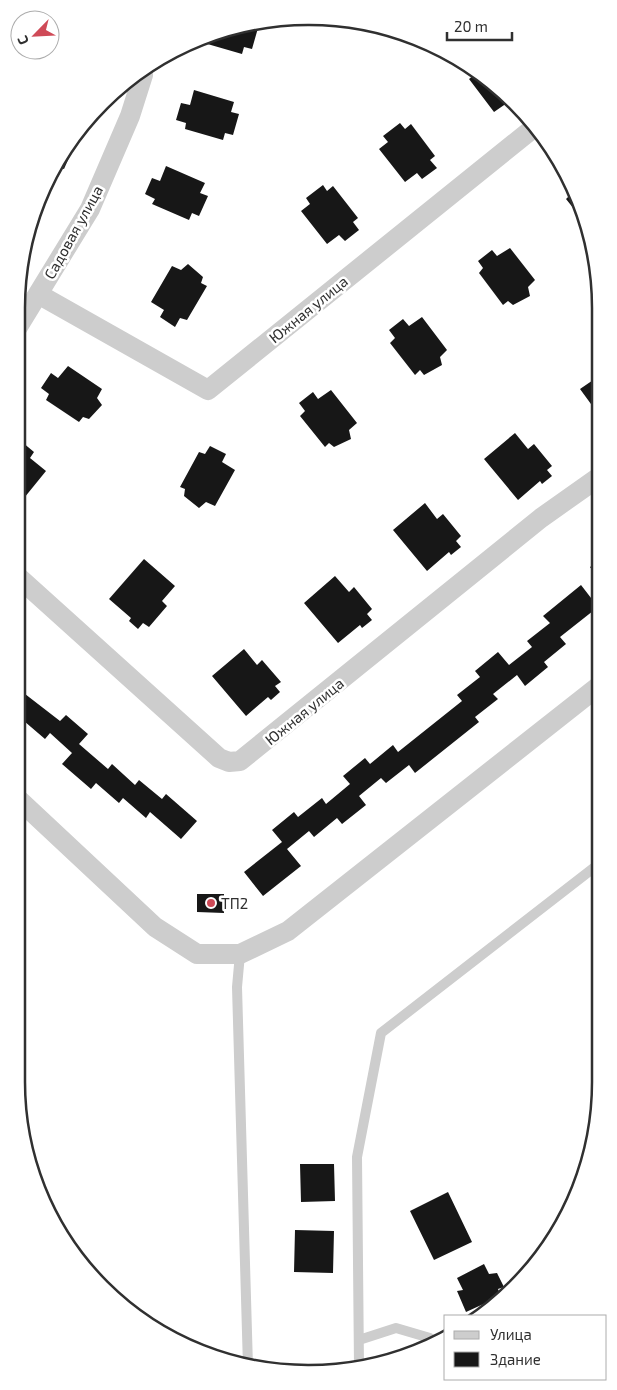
<svg xmlns="http://www.w3.org/2000/svg" width="617" height="1390" viewBox="0 0 617 1390" font-family="'Exo 2',sans-serif">
<rect width="100%" height="100%" fill="#fff"/>
<path fill="#171717" d="M254,27L258,28L252,49L244,47L242,54L204,43L206,37Z
M478,72L486,76L516,106L512,109L507,103L494,112L469,79Z
M194,90L234,102L231,112L239,114L233,135L225,133L223,140L185,129L186,123L176,120L181,103L190,105Z
M400,123L405,129L411,124L435,156L430,160L437,168L422,179L417,173L405,182L379,149L388,142L383,136Z
M69,152L71,153L64,169L58,167Z
M166,166L205,183L200,193L208,196L199,216L192,213L189,220L152,204L155,199L145,194L152,178L160,181Z
M570,182L578,196L586,224L566,199L571,194L565,186Z
M323,185L327,191L333,186L358,218L353,222L359,230L345,241L339,235L327,244L301,211L310,204L306,198Z
M510,248L535,280L528,287L530,296L513,305L508,301L503,305L479,273L483,268L478,261L492,250L497,256Z
M188,264L203,277L201,283L207,286L187,320L180,318L175,327L160,317L164,310L151,302L172,266L181,270Z
M422,317L447,350L440,357L442,365L424,375L420,370L415,375L390,343L395,338L389,330L403,319L409,326Z
M68,366L102,389L97,398L102,405L89,419L83,417L79,422L46,400L49,394L41,388L51,373L58,378Z
M599,376V415L580,389Z
M331,390L357,423L349,430L351,439L334,447L329,443L325,447L300,416L305,411L299,403L313,392L318,399Z
M515,433L528,449L534,444L552,466L547,470L552,476L542,484L540,481L518,500L484,459Z
M16,437L34,452L30,458L46,471L20,503L16,500Z
M210,446L226,454L222,462L235,470L215,506L206,502L199,508L184,496L185,489L180,487L199,452L205,454Z
M425,503L437,519L443,514L461,536L456,541L461,547L451,555L449,552L427,571L393,530Z
M144,559L175,586L162,601L167,606L149,627L143,623L138,629L129,621L131,618L109,599Z
M599,561V580L590,567Z
M335,576L349,592L354,587L372,609L367,614L372,620L362,628L360,625L338,643L304,603Z
M581,585L598,607L560,637L566,644L544,662L548,667L525,686L517,675L493,694L498,699L475,717L479,722L415,773L409,765L386,783L381,778L359,796L366,805L342,824L337,818L314,837L309,831L287,849L301,866L263,896L244,872L282,842L272,830L294,812L298,817L322,798L326,804L350,784L343,776L365,758L370,764L393,745L398,752L462,701L457,695L480,677L475,671L498,652L509,665L532,647L527,641L550,623L543,616Z
M244,649L257,665L262,660L281,682L275,686L280,692L271,700L268,697L246,716L212,676Z
M16,687L60,721L66,715L88,734L79,744L108,769L112,764L135,785L139,780L162,799L166,794L197,821L181,839L150,812L146,818L123,798L119,803L96,783L91,789L62,764L72,753L50,733L45,739L24,721L19,726L16,723Z
M197,894H224V913L197,912Z
M300,1164H334L335,1201L301,1202Z
M448,1192L472,1242L434,1260L410,1211Z
M295,1230L334,1231L333,1273L294,1272Z
M484,1264L489,1274L497,1273L504,1287L498,1289L501,1296L466,1312L457,1291L463,1290L457,1278Z"/>
<g fill="none" stroke-linecap="round" stroke-linejoin="round">
<path stroke="#cdcdcd" stroke-width="10" d="M240,954L237,987L248,1367
M359,1340L396,1328L430,1338L432,1342
M359,1367L357,1157L381,1033L600,863"/>
<path stroke="#cdcdcd" stroke-width="20" d="M38,294L208,390L536,126
M16,330L90,209L130,116L143,75
M16,575L219,758L229,762L240,761L541,518L599,477
M16,797L155,927L197,954H240L288,931L600,685"/>
</g>
<circle fill="#cf4a57" stroke="#fff" stroke-width="2" cx="211" cy="903" r="5"/>
<g text-anchor="middle" dominant-baseline="central" stroke-width="5" stroke-linejoin="round" paint-order="stroke">
<g font-size="15" fill="#303030" stroke="#fff">
<text transform="translate(73 232) rotate(-61)">Садовая улица</text>
<text transform="translate(308 309) rotate(-39)">Южная улица</text>
<text transform="translate(304 711) rotate(-39)">Южная улица</text>
</g>
<g font-size="15" fill="#303030" stroke="#fff" text-anchor="start">
<text x="221" y="903">ТП2</text>
</g>
</g>
<path d="M0 0H617V1390H0ZM308 25H309A283 283 0 0 1 592 308V1082A283 283 0 0 1 309 1365H308A283 283 0 0 1 25 1082V308A283 283 0 0 1 308 25Z" fill="#fff" fill-rule="evenodd"/>
<path fill="none" stroke="#303030" stroke-width="2.5" d="M308 25H309A283 283 0 0 1 592 308V1082A283 283 0 0 1 309 1365H308A283 283 0 0 1 25 1082V308A283 283 0 0 1 308 25Z"/>
<rect x="444" y="1315" width="162" height="65" fill="#ffffff" stroke="#acacac"/>
<rect x="454" y="1331" width="25" height="8" fill="#cdcdcd" stroke="#acacac"/>
<text x="490" y="1340" font-size="15" fill="#303030">Улица</text>
<rect x="454" y="1352" width="25" height="15" fill="#171717" stroke="#acacac"/>
<text x="490" y="1365" font-size="15" fill="#303030">Здание</text>
<g transform="translate(35 35) rotate(246)"><circle r="24" fill="#ffffff" stroke="#acacac"/>
<path d="M0-4L9 19L0 12L-9 19Z" fill="#cf4a57"/>
<text y="-8" font-size="14" font-weight="bold" text-anchor="middle" fill="#303030">С</text>
</g>
<path d="M447 32v8h65v-8" fill="none" stroke="#303030" stroke-width="2.5"/>
<text x="454" y="32" font-size="15" fill="#303030" stroke="#ffffff" stroke-width="4" paint-order="stroke">20 m</text>
</svg>
